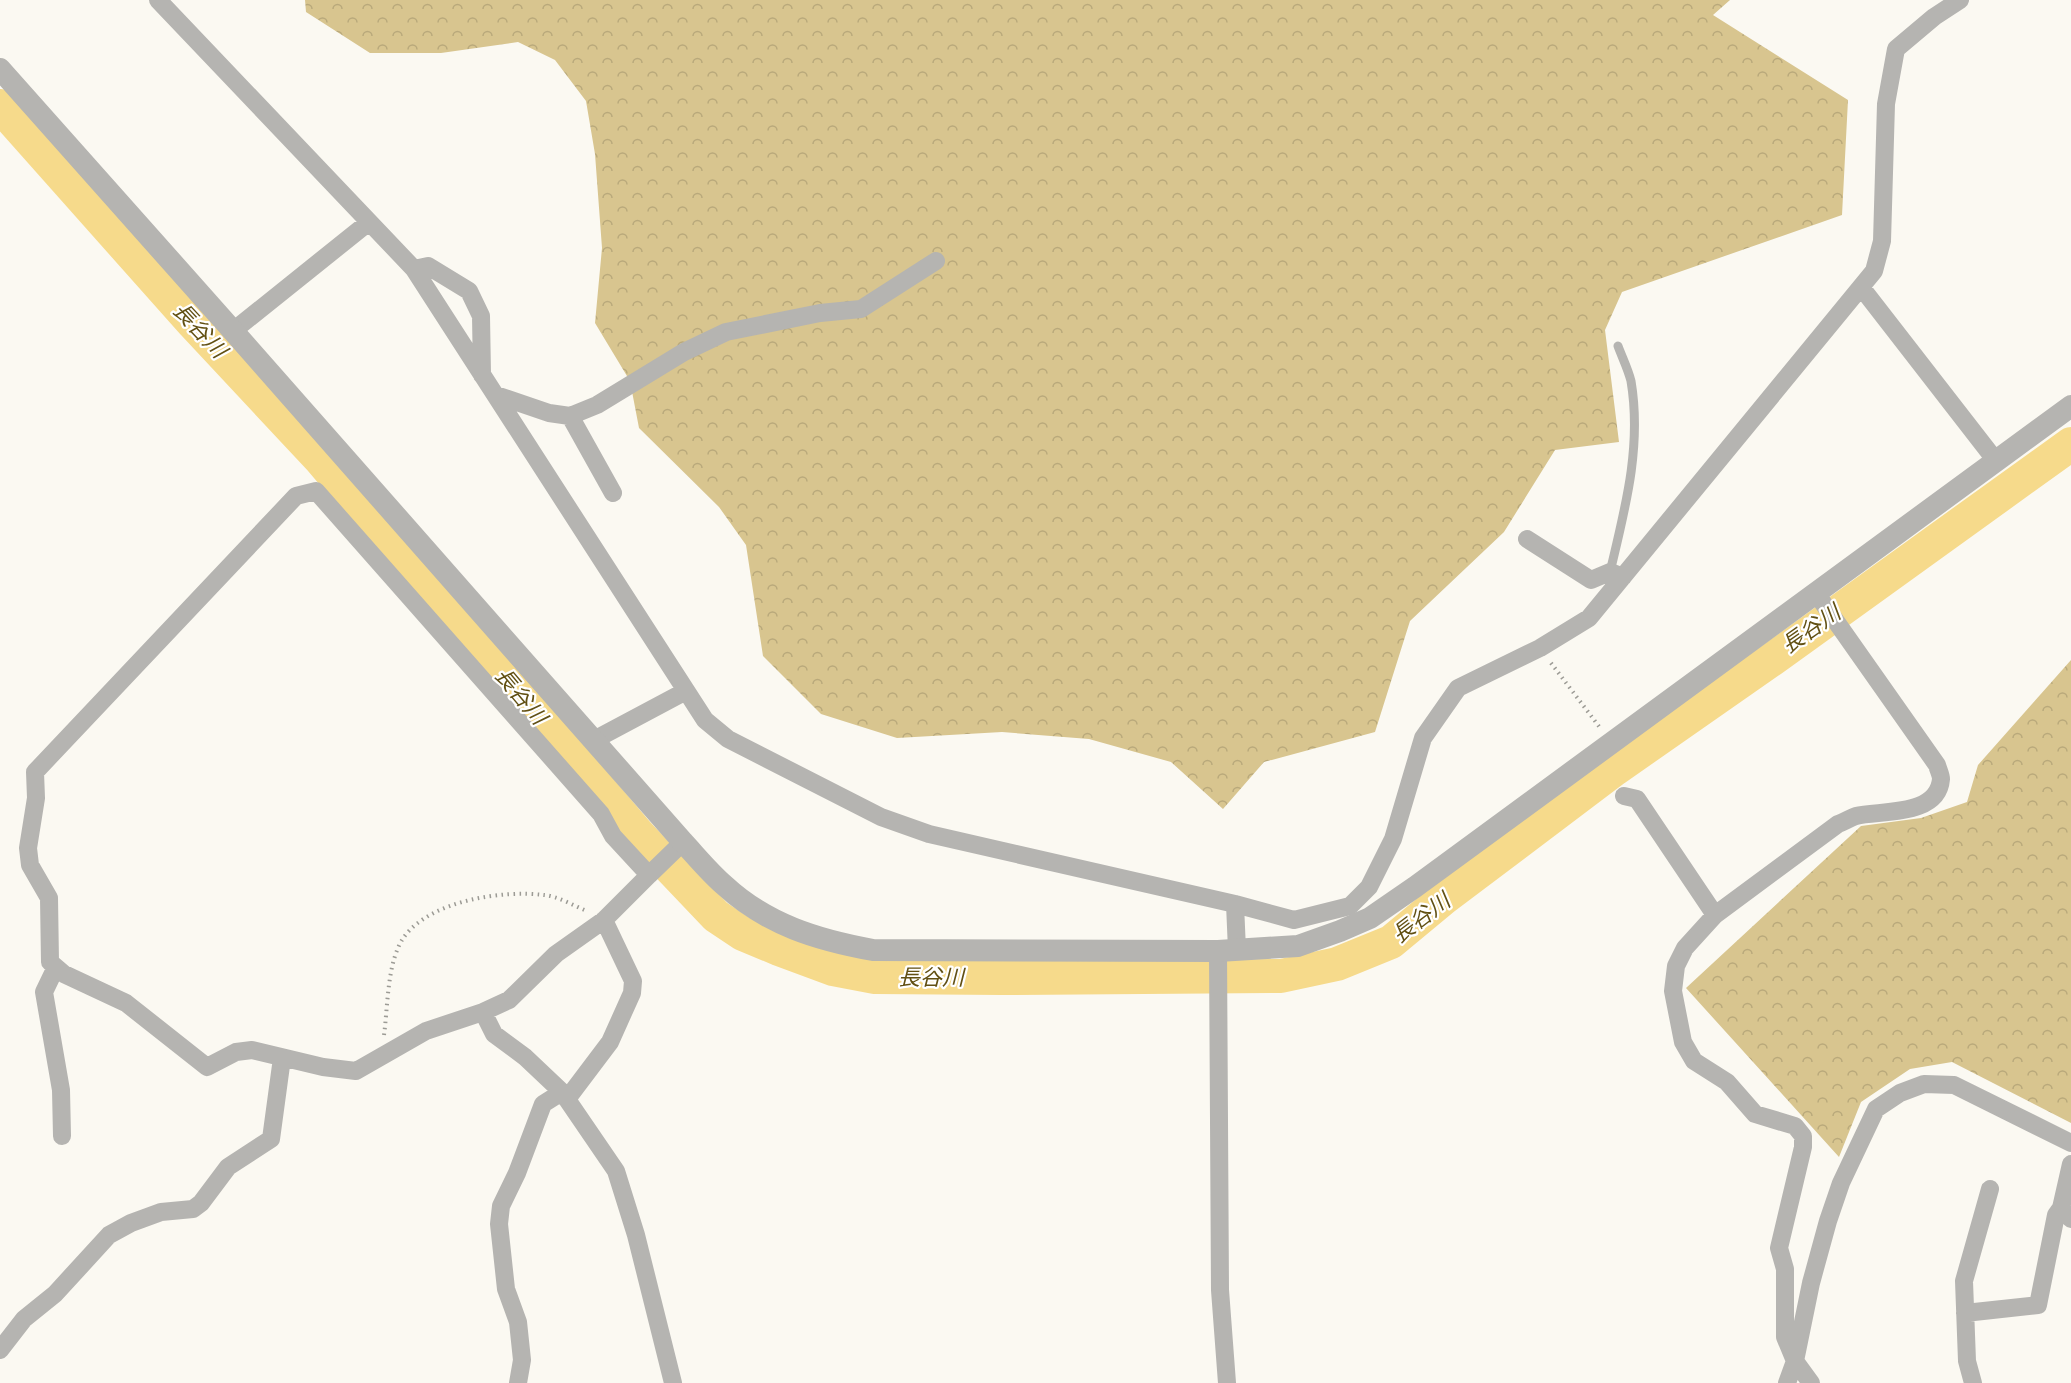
<svg xmlns="http://www.w3.org/2000/svg" width="2071" height="1383" viewBox="0 0 2071 1383" font-family="'Crimson Pro','Noto Sans JP',serif">
<defs>
<pattern id="forest-crowns" width="20" height="18" patternUnits="userSpaceOnUse" patternTransform="scale(1.5)"><rect width="20" height="18" fill="#d8c58f"/><path d="M2 6a3 3 0 1 1 6 0M12 15a3 3 0 1 1 6 0" fill="none" stroke="#b9a97b"/></pattern>
</defs>
<rect width="100%" height="100%" fill="#fbf9f2"/>
<path fill="url(#forest-crowns)" d="M305,0H1730L1713,15L1848,100L1842,215L1622,292L1605,330L1619,442L1555,450L1504,532L1410,621L1375,732L1264,762L1223,809L1171,762L1089,739L1002,732L897,738L821,714L763,656L746,545L719,507L639,428L630,381L595,323L602,248L595,154L586,101L555,60L518,42L441,53H370L306,12Z
M2071,660V1123L1952,1062L1910,1069L1861,1102L1839,1157L1686,988L1861,826L1921,818L1967,802L1978,765Z"/>
<g fill="none" stroke-linecap="round" stroke-linejoin="round">
<path stroke="#f6da8b" stroke-width="34" d="M0,106L193,323L321,460L638,834L716,916L743,934L779,949L833,969L875,977L1002,978L1281,976L1337,964L1391,942L1444,898L1615,769L1774,658L2071,444"/>
<path stroke="#9c9b95" stroke-width="4" stroke-dasharray="1.5 4.5" stroke-linecap="butt" d="M1551,663L1601,729
M384,1035C388,1006 387,961 404,937C431,900 503,890 544,895C558,896 574,906 587,911"/>
<path stroke="#b5b4b1" stroke-width="9" d="M1610,572C1625,509 1642,447 1631,381C1628,369 1622,357 1618,346"/>
<path stroke="#b5b4b1" stroke-width="18" d="M158,0L414,269L705,720L728,739L881,817L929,834L1235,904L1294,920L1350,906L1369,887L1393,839L1423,738L1458,688L1540,648L1589,618L1874,271L1882,241L1886,104L1896,49L1934,17L1960,0
M414,269L428,266L469,291L481,316L482,375
M1861,287L1996,461
M233,331L369,222
M496,395L549,413L570,416L597,405L684,352L726,332L820,313L861,309L936,261
M570,416L613,493
M1527,539L1591,580L1610,572L1623,577
M594,740L686,691
M1624,796L1637,799L1715,915
M649,875L604,920L556,954L509,1000L483,1012L426,1031L356,1071L323,1067L252,1050L236,1052L207,1067L126,1003L64,974L50,962L49,898L30,865L28,848L36,798L35,772L296,496L316,491L601,814L613,836L649,875L683,842
M1235,904L1237,950
M1218,951L1220,1290L1227,1383
M56,967L44,992L61,1090L62,1136
M483,1012L494,1034L525,1057L562,1092L616,1171L636,1235L673,1383
M567,1099L610,1042L632,993L633,981L604,920
M2071,1164L2061,1208L2071,1219
M1965,1313L2038,1305L2056,1215L2061,1208
M0,1350L24,1319L55,1294L109,1235L131,1223L161,1212L193,1209L201,1203L228,1167L271,1139L282,1058
M518,1383L522,1360L518,1322L506,1289L499,1224L501,1206L517,1173L543,1104L562,1092
M1787,1383L1795,1361L1811,1283L1828,1221L1841,1183L1876,1109L1900,1093L1924,1084L1954,1085L2071,1143
M1811,1383L1795,1361L1785,1337V1269L1779,1248L1803,1147V1136L1795,1126L1755,1114L1727,1082L1694,1061L1683,1042L1673,991L1676,966L1685,948L1715,915L1838,824C1844,822 1850,818 1856,816C1880,810 1938,817 1941,779C1941,775 1938,769 1937,765L1816,593
M1973,1383L1967,1361L1964,1281L1990,1189"/>
<path stroke="#b5b4b1" stroke-width="22" d="M0,69L233,331L683,842C696,856 709,872 724,885C767,925 818,940 873,950L1218,951L1298,946L1340,931L1370,918L1415,887L2071,406"/>
</g>
<g text-anchor="middle" dominant-baseline="central" stroke-width="4.5" stroke-linejoin="round" paint-order="stroke">
<g font-size="22" font-style="italic" fill="#625013" stroke="#fff">
<text transform="translate(200 330) rotate(47)">長谷川</text>
<text transform="translate(1811 629) rotate(-35)">長谷川</text>
<text transform="translate(521 696) rotate(50)">長谷川</text>
<text transform="translate(1421 918) rotate(-37)">長谷川</text>
<text x="931" y="977">長谷川</text>
</g>
</g>
</svg>
